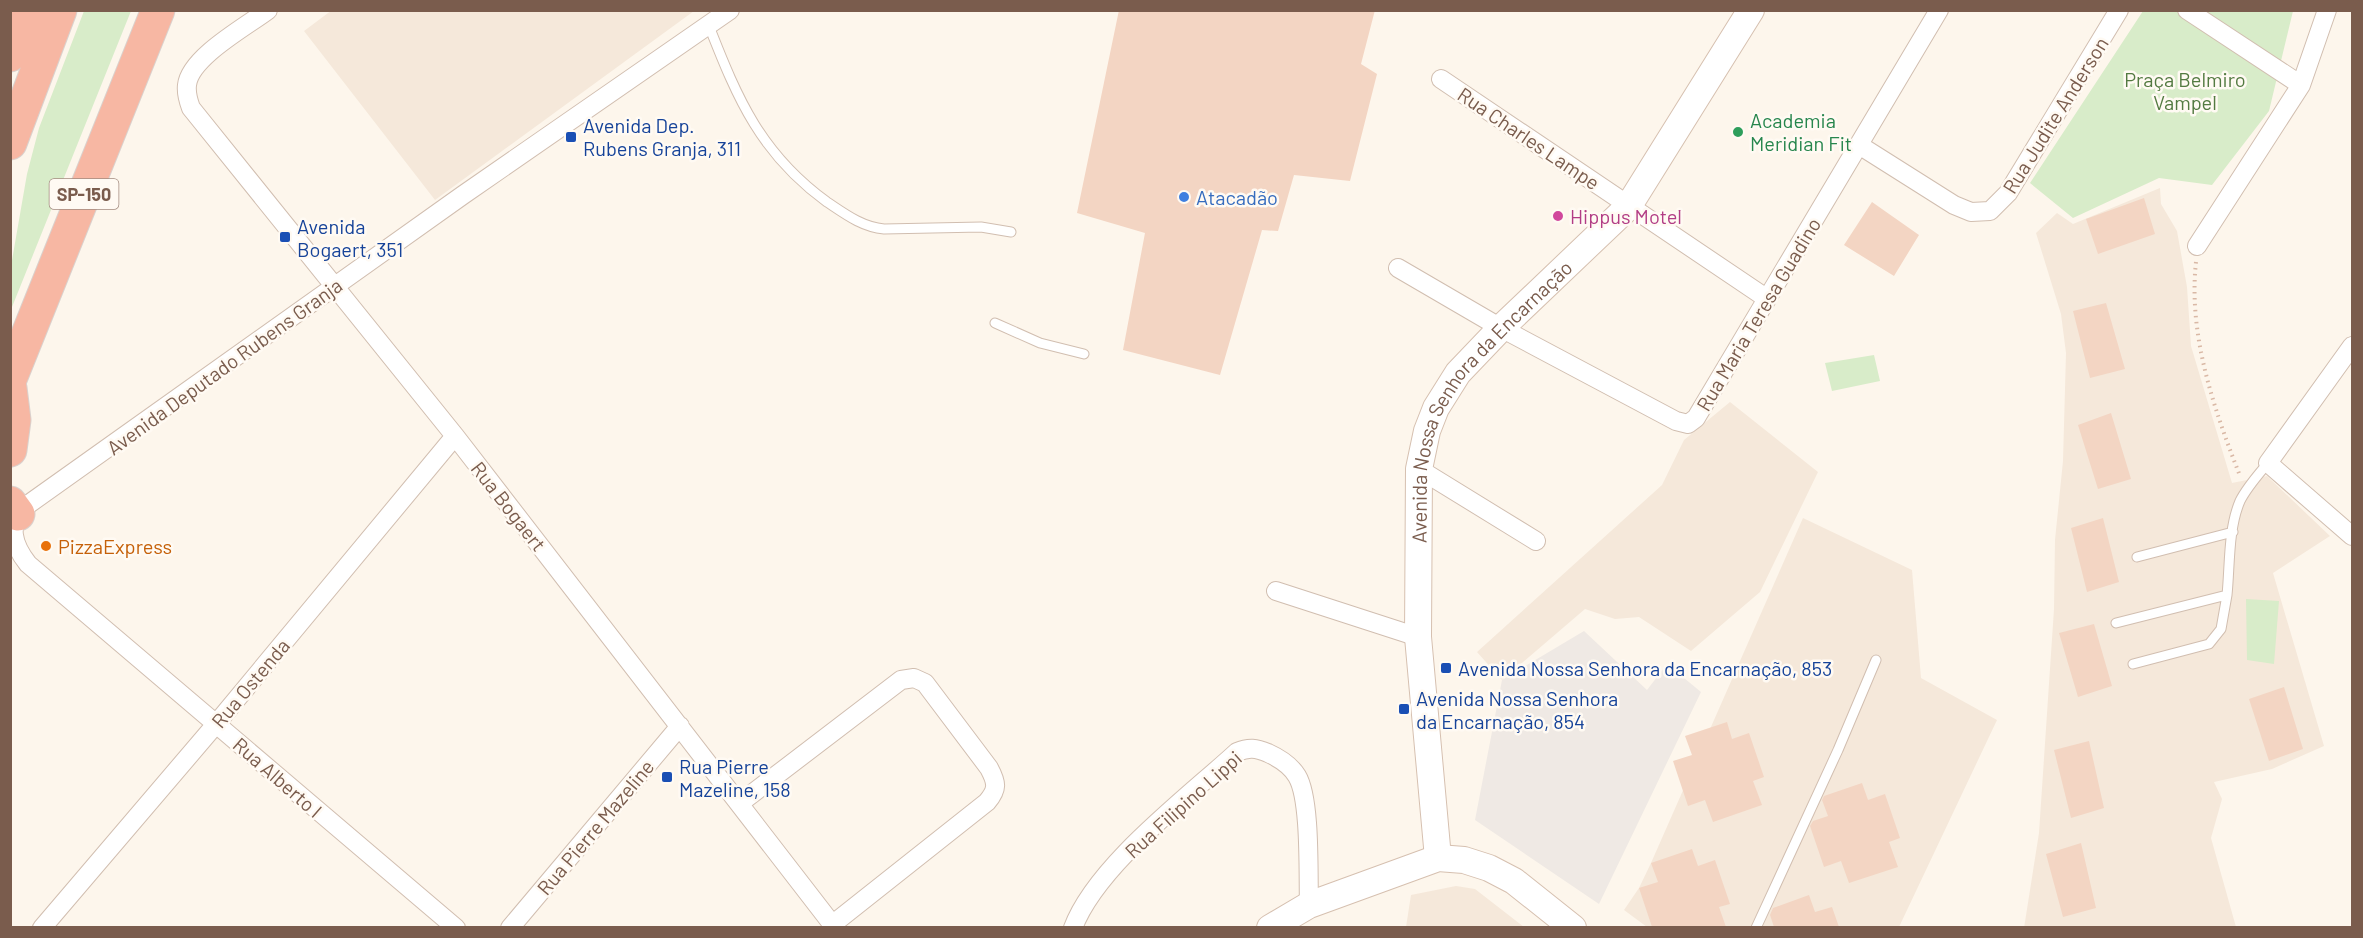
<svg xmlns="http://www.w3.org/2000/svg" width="2363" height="938" viewBox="0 0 2363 938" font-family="Barlow,sans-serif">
<rect width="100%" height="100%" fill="#fdf6ec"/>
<path fill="#f5e8da" d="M332,10H694V11L435,200L304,31Z
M2160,188L2161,204L2177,231L2187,287L2191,346L2232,483L2267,476L2330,536L2273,573L2324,746L2272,769L2214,782L2222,799L2211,838L2236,927L2024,928L2039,833L2054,609L2055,540L2063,461L2066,353L2061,314L2036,233L2057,213L2073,224Z
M1730,402L1818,472L1760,592L1691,651L1639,617L1615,619L1585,609L1502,680L1477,652L1662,485L1684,440Z
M1803,518L1912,570L1921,678L1997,720L1899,927H1647L1624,910L1639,888L1651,863Z
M1456,886L1475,889L1524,927H1406L1411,895Z"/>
<path fill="#efe9e4" d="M1584,631L1647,690L1667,664L1701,692L1599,904L1475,820L1502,680Z"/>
<path fill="#d8ecc9" d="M84,11H131L12,307L11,266L27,174L39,128Z
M2143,11H2293L2269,111L2212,185L2159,178L2073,218L2030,183Z
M1874,355L1880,381L1832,391L1825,363Z
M2246,599L2279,601L2274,664L2247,660Z"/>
<path fill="#f3d5c3" d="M1119,10H1375L1361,64L1377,74L1350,181L1294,175L1278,231L1262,230L1220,375L1123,350L1145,233L1077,213Z
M2144,198L2155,234L2098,254L2086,219Z
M1872,202L1919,235L1894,276L1844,245Z
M2106,303L2125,369L2090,378L2073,311Z
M2111,413L2131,479L2098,489L2078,425Z
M2103,518L2119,582L2087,592L2071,528Z
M2094,624L2112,686L2078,697L2059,633Z
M2284,687L2303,749L2269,761L2249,699Z
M1727,722L1732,739L1749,733L1764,777L1753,781L1762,805L1713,822L1705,800L1688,806L1673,761L1692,755L1685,736Z
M2089,741L2104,808L2071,818L2054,750Z
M1862,783L1868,800L1885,794L1900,838L1889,842L1898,867L1849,883L1841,861L1824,867L1810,826L1813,821L1828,816L1822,800L1824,796Z
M2081,843L2096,908L2063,917L2046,854Z
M1692,849L1698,866L1715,860L1730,904L1719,907L1726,927H1652L1639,888L1658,882L1651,863Z
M1809,895L1815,912L1832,907L1839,927H1774L1770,915L1773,908Z"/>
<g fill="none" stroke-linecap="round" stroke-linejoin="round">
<defs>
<path id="lane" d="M709,26C738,100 761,154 827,202C845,214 862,227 884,229L981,227L1011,232
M995,323L1040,343L1084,354
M2137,557L2233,532
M2116,623L2227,595C2230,566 2228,529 2240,501C2247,487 2258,475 2268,463
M2133,664L2209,644L2221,629L2227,595
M1756,928L1838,750L1876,660"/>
<path id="street" d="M268,10C247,26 190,57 187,85C186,93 188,100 191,108L455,436L835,928
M2187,10L2301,85
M1441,79L1766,298
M1859,145L1954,205L1971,212L1990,211L2008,193L2119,10
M2197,246L2301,85L2327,10
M1398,268L1501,328L1676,421L1688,424L1696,418L1939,10
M2352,346L2268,463L2352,536
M1419,469L1536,541
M1276,591L1418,637
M740,803L901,680L914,678L925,683L989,768C997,783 998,789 987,802L833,924
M42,928L216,724L455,436
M456,928L28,564C13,545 6,524 26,506L463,195L730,10
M510,928L680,726
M1073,928C1096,866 1188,797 1237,752C1249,747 1256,748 1268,753C1279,758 1291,766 1297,776C1311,799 1308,875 1309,905"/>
<g id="secondary">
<path id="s1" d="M1438,858L1418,637L1419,469L1427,431L1436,408L1458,373L1501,328L1628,207L1751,10"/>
<path d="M1270,928L1309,905L1438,858L1464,860L1489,868L1514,881L1573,928"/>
</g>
<path id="highway" d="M10,55L26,10
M10,143L60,10
M10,379L158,10
M10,388L14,420L10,450
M10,503L18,514"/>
</defs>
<use href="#lane" stroke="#d1beb0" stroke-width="11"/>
<use href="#street" stroke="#d1beb0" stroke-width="20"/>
<use href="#secondary" stroke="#d6c0b0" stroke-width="28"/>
<use href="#highway" stroke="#dad1cd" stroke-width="35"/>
<path stroke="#d9b8a5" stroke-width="4" stroke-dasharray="1.5 4.5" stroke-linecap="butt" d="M2196,262C2188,335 2214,409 2240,476"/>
<use href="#lane" stroke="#fff" stroke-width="9"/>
<use href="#street" stroke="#fff" stroke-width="18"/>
<use href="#secondary" stroke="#fff" stroke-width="26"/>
<use href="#highway" stroke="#f7b7a3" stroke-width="33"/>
</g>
<circle fill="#2e9e5b" stroke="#fffaf3" stroke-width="2" cx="1738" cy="132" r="6"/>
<g fill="#1a4fb4" stroke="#fffaf3" stroke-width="2">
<rect x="565" y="131" width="12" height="12" rx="3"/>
<rect x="279" y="231" width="12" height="12" rx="3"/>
<rect x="1440" y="662" width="12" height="12" rx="3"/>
<rect x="1398" y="703" width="12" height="12" rx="3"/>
<rect x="661" y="771" width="12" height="12" rx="3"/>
</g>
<circle fill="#3f7fe0" stroke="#fffaf3" stroke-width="2" cx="1184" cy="197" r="6"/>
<circle fill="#d1479c" stroke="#fffaf3" stroke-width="2" cx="1558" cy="216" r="6"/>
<circle fill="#e8710a" stroke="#fffaf3" stroke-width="2" cx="46" cy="546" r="6"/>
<g text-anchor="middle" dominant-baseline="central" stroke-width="5" stroke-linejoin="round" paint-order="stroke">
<rect fill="#fffaf3" stroke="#a28b7f" stroke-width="1.5" x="49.5" y="179" width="69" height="30" rx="4.5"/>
<g font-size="18" font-weight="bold" fill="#7a5c4d">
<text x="84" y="194">SP-150</text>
</g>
<g font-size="20" fill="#537a41" stroke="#fffaf3">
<text x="2185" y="79">Praça Belmiro<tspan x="2185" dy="23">Vampel</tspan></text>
</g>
<g font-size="20" fill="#7a5c4d" stroke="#fffaf3">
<text transform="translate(2055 115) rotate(-58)">Rua Judite Anderson</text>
<text transform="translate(1529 138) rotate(34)">Rua Charles Lampe</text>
<text transform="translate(1758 314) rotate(-59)">Rua Maria Teresa Guadino</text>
<text transform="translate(224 366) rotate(-36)">Avenida Deputado Rubens Granja</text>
<text stroke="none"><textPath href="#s1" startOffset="483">Avenida Nossa Senhora da Encarnação</textPath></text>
<text transform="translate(509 506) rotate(52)">Rua Bogaert</text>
<text transform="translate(250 683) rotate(-50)">Rua Ostenda</text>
<text transform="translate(278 777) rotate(41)">Rua Alberto I</text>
<text transform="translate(1183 804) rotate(-42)">Rua Filipino Lippi</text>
<text transform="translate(595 827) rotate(-50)">Rua Pierre Mazeline</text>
</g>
<g font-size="20" fill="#27864d" stroke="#fffaf3" text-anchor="start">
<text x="1750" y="120">Academia<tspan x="1750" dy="23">Meridian Fit</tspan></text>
</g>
<g font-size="20" fill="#164399" stroke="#fffaf3" text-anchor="start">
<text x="583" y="125">Avenida Dep.<tspan x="583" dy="23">Rubens Granja, 311</tspan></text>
<text x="297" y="226">Avenida<tspan x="297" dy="23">Bogaert, 351</tspan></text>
<text x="1458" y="668">Avenida Nossa Senhora da Encarnação, 853</text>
<text x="1416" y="698">Avenida Nossa Senhora<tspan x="1416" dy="23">da Encarnação, 854</tspan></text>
<text x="679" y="766">Rua Pierre<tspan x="679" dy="23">Mazeline, 158</tspan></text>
</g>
<g font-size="20" fill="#366cbe" stroke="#fffaf3" text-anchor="start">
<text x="1196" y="197">Atacadão</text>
</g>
<g font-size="20" fill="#b23c85" stroke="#fffaf3" text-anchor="start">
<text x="1570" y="216">Hippus Motel</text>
</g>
<g font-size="20" fill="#c56008" stroke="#fffaf3" text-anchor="start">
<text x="58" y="546">PizzaExpress</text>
</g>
</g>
<rect width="2363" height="938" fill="none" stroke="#7a5c4d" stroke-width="24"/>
</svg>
